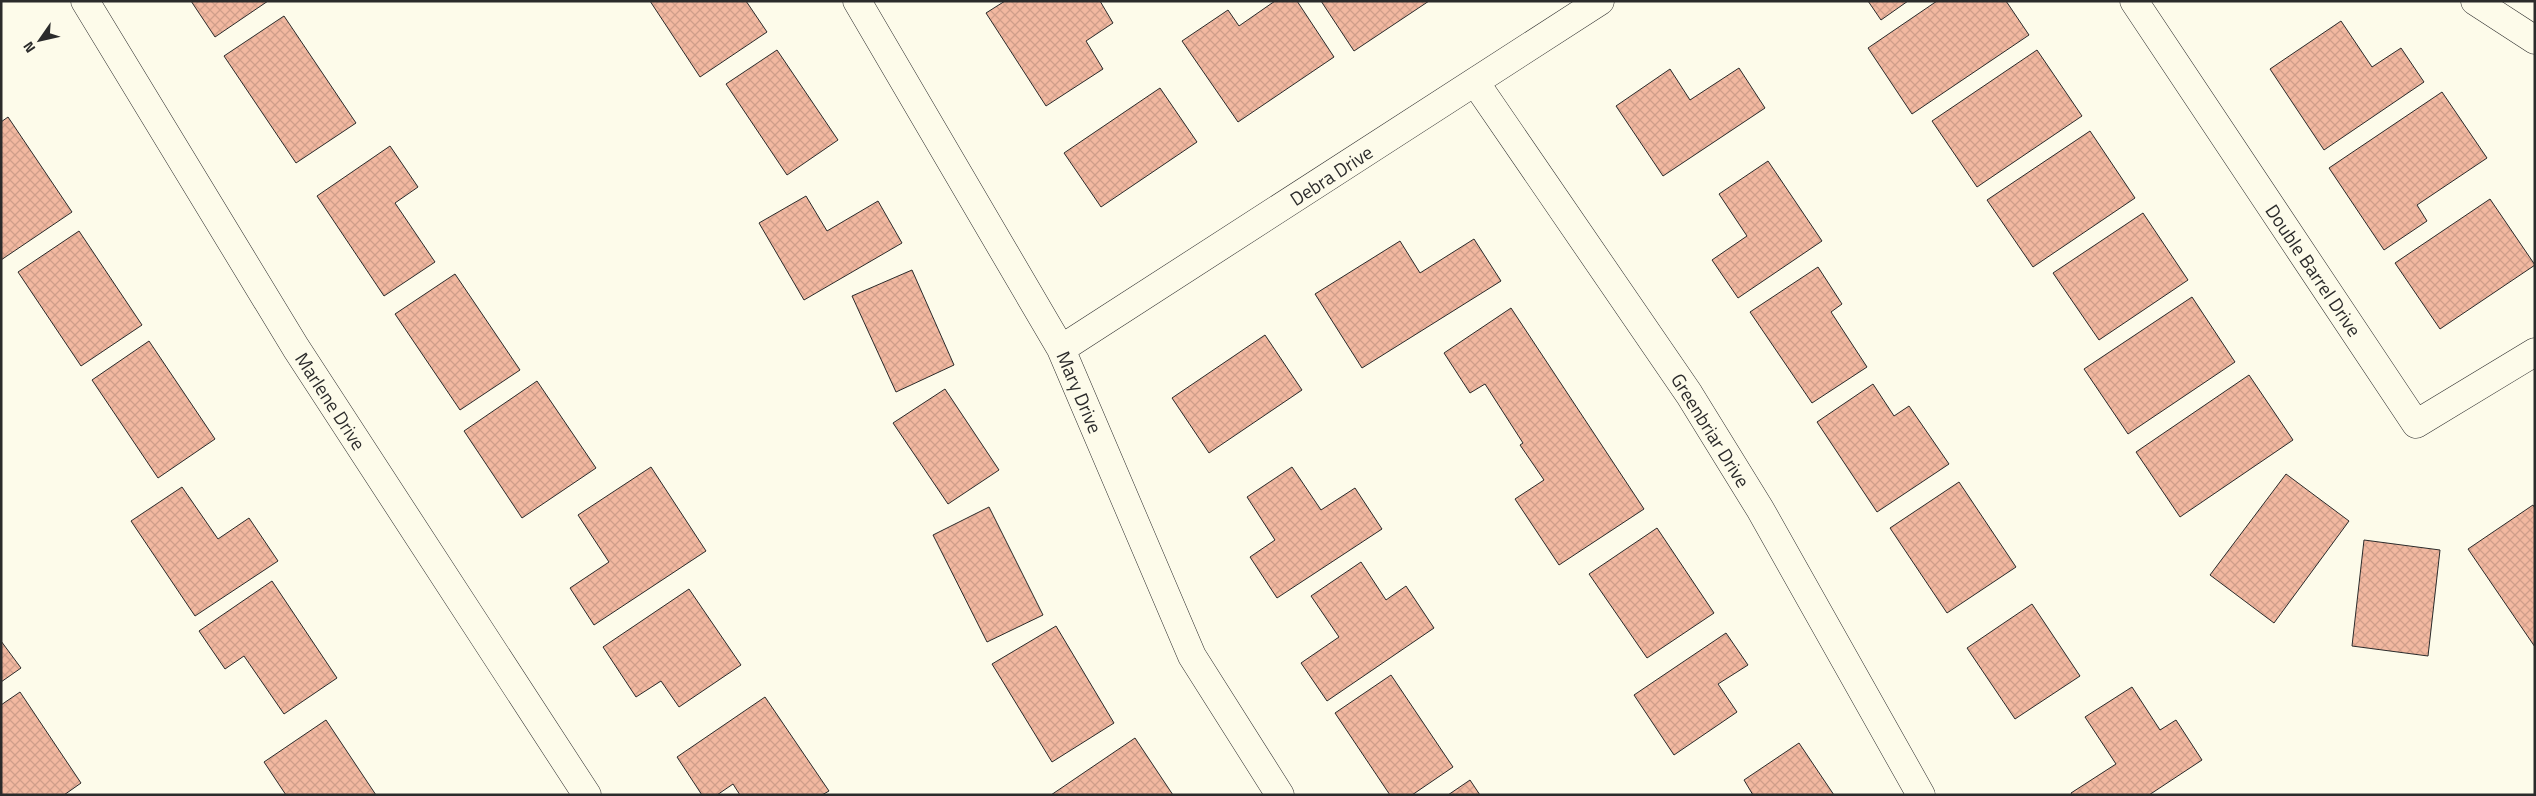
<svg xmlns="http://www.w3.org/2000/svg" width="2536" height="796" viewBox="0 0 2536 796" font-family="'Titillium Web',sans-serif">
<defs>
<pattern id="building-cross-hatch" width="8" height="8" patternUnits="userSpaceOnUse" patternTransform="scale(1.25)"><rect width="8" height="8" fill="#f2b8a0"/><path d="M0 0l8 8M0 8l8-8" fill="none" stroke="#d09e8a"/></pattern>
</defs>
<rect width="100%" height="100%" fill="#fdfbea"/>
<path fill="url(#building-cross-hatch)" stroke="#2b2b2b" d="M191,1H268L215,37Z
M650,1H746L767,32L700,77Z
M1005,1H1100L1113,23L1086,41L1103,69L1046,106L986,13Z
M1275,1H1297L1334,57L1238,122L1182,41L1228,10L1239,26Z
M1321,1H1429L1354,51Z
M1868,1H1908L1881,20Z
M1937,1H2006L2029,35L1912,114L1868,48Z
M284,16L356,123L296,163L224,56Z
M2341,21L2372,67L2401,48L2424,82L2324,150L2270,69Z
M777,50L838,140L787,175L726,84Z
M2037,50L2082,116L1977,187L1932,121Z
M1739,68L1765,108L1663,176L1616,106L1670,69L1690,100Z
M1160,88L1197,142L1101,207L1064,153Z
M2442,92L2487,158L2417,205L2427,221L2384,250L2329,168Z
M8,117L72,212L1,260V122Z
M2090,131L2135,198L2033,267L1987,200Z
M390,146L418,187L395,203L435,262L384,296L317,196Z
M1768,161L1822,241L1738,298L1712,260L1747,236L1719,194Z
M806,196L827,231L878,201L902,243L804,300L759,223Z
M2490,199L2535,265L2440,329L2395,263Z
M2143,213L2188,280L2099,340L2053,273Z
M79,231L142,325L81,366L18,272Z
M1474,239L1501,281L1362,368L1315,294L1400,241L1420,273Z
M1818,267L1842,304L1831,312L1867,367L1812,403L1750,312Z
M912,270L954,365L896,392L852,296Z
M455,274L520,370L460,410L395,314Z
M2192,297L2235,362L2128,434L2084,369Z
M1511,308L1644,509L1559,565L1515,499L1544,480L1520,445L1523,443L1485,384L1470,393L1444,353Z
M1265,335L1302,390L1209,453L1172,398Z
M149,341L215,439L158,478L92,380Z
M2249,375L2293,440L2180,517L2136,452Z
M537,381L596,468L522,518L464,431Z
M1873,384L1894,416L1909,406L1949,464L1877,512L1817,422Z
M945,389L999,470L948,504L893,423Z
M651,467L706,551L594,625L570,588L609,562L578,515Z
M1292,467L1321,510L1355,488L1382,529L1277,598L1250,557L1275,540L1247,497Z
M2286,474L2349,521L2274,623L2210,575Z
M1959,482L2016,567L1947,613L1890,528Z
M182,487L218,539L249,518L278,561L195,616L131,521Z
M2533,505L2535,508V647L2468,549Z
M989,507L1043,615L987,642L933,535Z
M1657,528L1714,613L1647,658L1589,574Z
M2364,540L2440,550L2428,656L2352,646Z
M1361,562L1386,600L1406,586L1434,628L1327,701L1301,663L1339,637L1311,596Z
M272,581L337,678L284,714L244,656L225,669L199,631Z
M689,589L741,665L679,707L661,681L636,697L603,647Z
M2032,604L2080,676L2015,719L1967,648Z
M1056,626L1114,723L1052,762L992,664Z
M1726,633L1748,665L1718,684L1737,712L1674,755L1634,695Z
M1,641L21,668L1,682Z
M1391,675L1453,767L1412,795H1390L1335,713Z
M2132,687L2160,730L2176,720L2202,760L2149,795H2072L2071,793L2116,764L2085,717Z
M20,692L81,783L64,795H1V705Z
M765,697L829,791L822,795H740L733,784L717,795H702L677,757Z
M326,720L376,795H286L264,762Z
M1135,738L1173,795H1051Z
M1799,743L1834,795H1753L1744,780Z
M1470,780L1480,795H1448Z"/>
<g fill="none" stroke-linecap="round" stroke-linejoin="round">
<defs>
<path id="minor" d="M857,1L1061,349L1192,656L1280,795
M2134,1L2416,424L2535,352
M2475,1L2535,40
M1475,82L1689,394L1760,509L1921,795
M1061,349L1600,1"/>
<path id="tertiary" d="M85,1L296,348L587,795"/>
</defs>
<use href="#minor" stroke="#2b2b2b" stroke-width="29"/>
<use href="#tertiary" stroke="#2b2b2b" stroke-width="29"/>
<use href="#minor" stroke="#fdfbea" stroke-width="28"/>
<use href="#tertiary" stroke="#fdfbea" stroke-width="28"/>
</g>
<g text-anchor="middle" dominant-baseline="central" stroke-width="4" stroke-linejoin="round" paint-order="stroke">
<g font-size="19" fill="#2b2b2b" stroke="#fdfbea">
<text transform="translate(1331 175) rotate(-33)">Debra Drive</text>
<text transform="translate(2314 270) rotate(56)">Double Barrel Drive</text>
<text transform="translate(1080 392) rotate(67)">Mary Drive</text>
<text transform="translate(331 401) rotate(57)">Marlene Drive</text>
<text transform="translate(1711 430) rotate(58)">Greenbriar Drive</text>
</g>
</g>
<rect width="2536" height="796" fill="none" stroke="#2b2b2b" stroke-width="5"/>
<g transform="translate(40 40) rotate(236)" stroke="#fdfbea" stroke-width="4" paint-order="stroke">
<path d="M0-4L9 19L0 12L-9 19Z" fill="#2b2b2b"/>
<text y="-8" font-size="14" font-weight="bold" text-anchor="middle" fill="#2b2b2b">N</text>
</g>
</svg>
